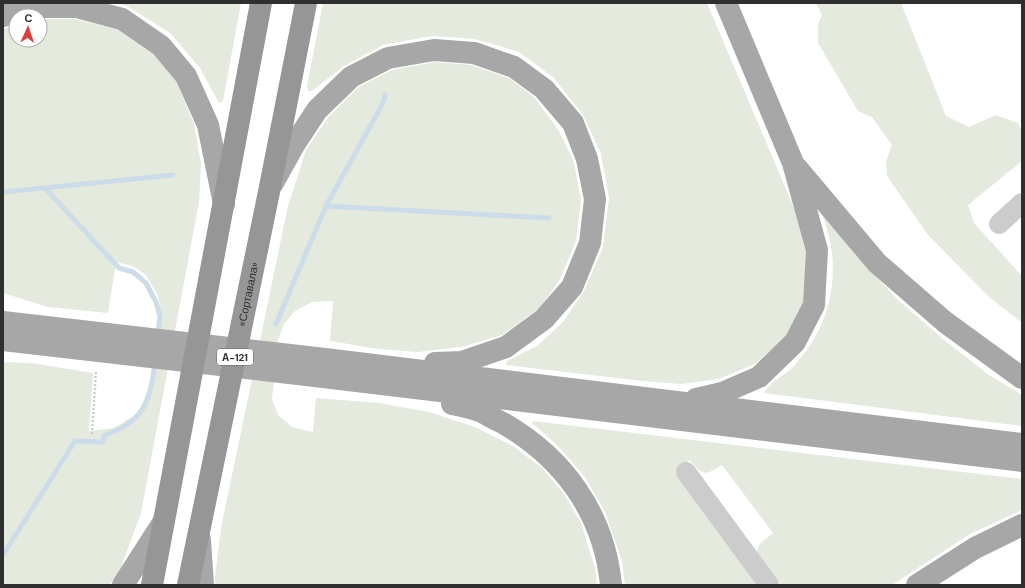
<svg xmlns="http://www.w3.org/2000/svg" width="1025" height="588" viewBox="0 0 1025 588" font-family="'DM Sans',sans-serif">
<rect width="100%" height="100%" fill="#fff"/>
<path fill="#e4ebde" d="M119,3H241L223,101L219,103L200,68L170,33L127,6Z
M323,3H707L797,215L806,252L804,301L789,334L755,364L719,379L681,384L642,381L506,365L507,361L537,346L563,322L584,291L603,247L609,198L601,154L583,115L553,77L519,52L475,39L431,36L383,45L344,66L312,91H308L307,86Z
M816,3H901L946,116L969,127L996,115L1018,123L1022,131V161L968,205L974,223L1022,276V323L989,297L928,235L887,176L886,161L892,145L872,117L858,111L818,43V24L822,15Z
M40,19H75L117,29L154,55L176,80L194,124L201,164L199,202L141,513L119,573L109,585H3V362L32,363L93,373L89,431L114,428L135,415L148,397L154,378L162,318L158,296L145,274L132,266L116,262L108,313L48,307L3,293V29L16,24V40H40Z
M435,62L471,65L509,78L534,97L559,131L574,162L581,200L576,241L560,279L540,308L502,335L461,347L418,352L378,349L330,341L333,301L312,302L295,311L284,324L278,340L272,399L278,415L292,427L313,432L316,398L379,403L429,412L475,427L513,446L542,468L564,494L581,523L595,568L597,585H215V576L221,528L288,206L306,150L329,116L359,87L392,70Z
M825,213L854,253L898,300L943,339L989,375L1022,395V426L764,393C770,381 784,376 793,367C825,332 838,292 831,246C829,236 826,226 823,216Z
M533,421L1022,479V510L970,534L892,585H781L757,553C757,542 766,540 773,533L722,465C706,475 703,477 690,460L675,472L758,585H625L622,561L605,512L585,477L557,445L532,423Z"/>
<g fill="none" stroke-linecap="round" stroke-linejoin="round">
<path stroke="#ccdce9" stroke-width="5" d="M45,188L119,268L133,272L146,283L156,302L160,316L158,334
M3,192L173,175
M326,206L549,218
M276,324L326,206L383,103L385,95
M3,555L75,441L103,442L105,435C143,423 151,400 155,362"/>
<path stroke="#ccc" stroke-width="2.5" stroke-dasharray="2 2" stroke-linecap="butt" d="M92,434L96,370"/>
<path stroke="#ccc" stroke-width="20" d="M999,224L1022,203
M686,472L769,585"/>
<path stroke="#a7a7a7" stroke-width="22" d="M3,16L29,7H77L122,19L161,46L186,76L208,125L224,204
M797,168L877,263L945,322L1022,378
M273,183L294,145L317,110L351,77L388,58L434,50L474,53L514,67L544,89L573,123L587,159L595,199L590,243L572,287L544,319L506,347L462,362L435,363
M3,322L325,359L1022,444
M3,340L323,377L1022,461
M696,399L722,393L759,377L795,342L814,305L817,250L793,163L726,3
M452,404C462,406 473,408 482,412C488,415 494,419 501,422C563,457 604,513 611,585
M200,540L203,585
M123,585L164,521
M917,585L975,548L1022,525"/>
<g stroke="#969696" stroke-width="22">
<path d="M152,585L261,3"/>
<path id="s1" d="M188,585L270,187L306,3"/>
</g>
</g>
<g text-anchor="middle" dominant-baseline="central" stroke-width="4" stroke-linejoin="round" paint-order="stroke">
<rect fill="#fff" stroke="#6d6d6d" stroke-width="1" x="217" y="349" width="36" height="16" rx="3"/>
<g font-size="10" font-weight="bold" fill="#2f2f2f">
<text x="235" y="357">А-121</text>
</g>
<g font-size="11" fill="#2f2f2f" stroke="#fff">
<text stroke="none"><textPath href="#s1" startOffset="297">«Сортавала»</textPath></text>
</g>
</g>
<rect width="1025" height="588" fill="none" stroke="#2f2f2f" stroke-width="8"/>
<g transform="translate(28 28) rotate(3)"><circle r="19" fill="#ffffff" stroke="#acacac"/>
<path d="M0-3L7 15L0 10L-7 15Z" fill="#d74241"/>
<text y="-6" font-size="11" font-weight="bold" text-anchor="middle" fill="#2f2f2f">С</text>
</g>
</svg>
